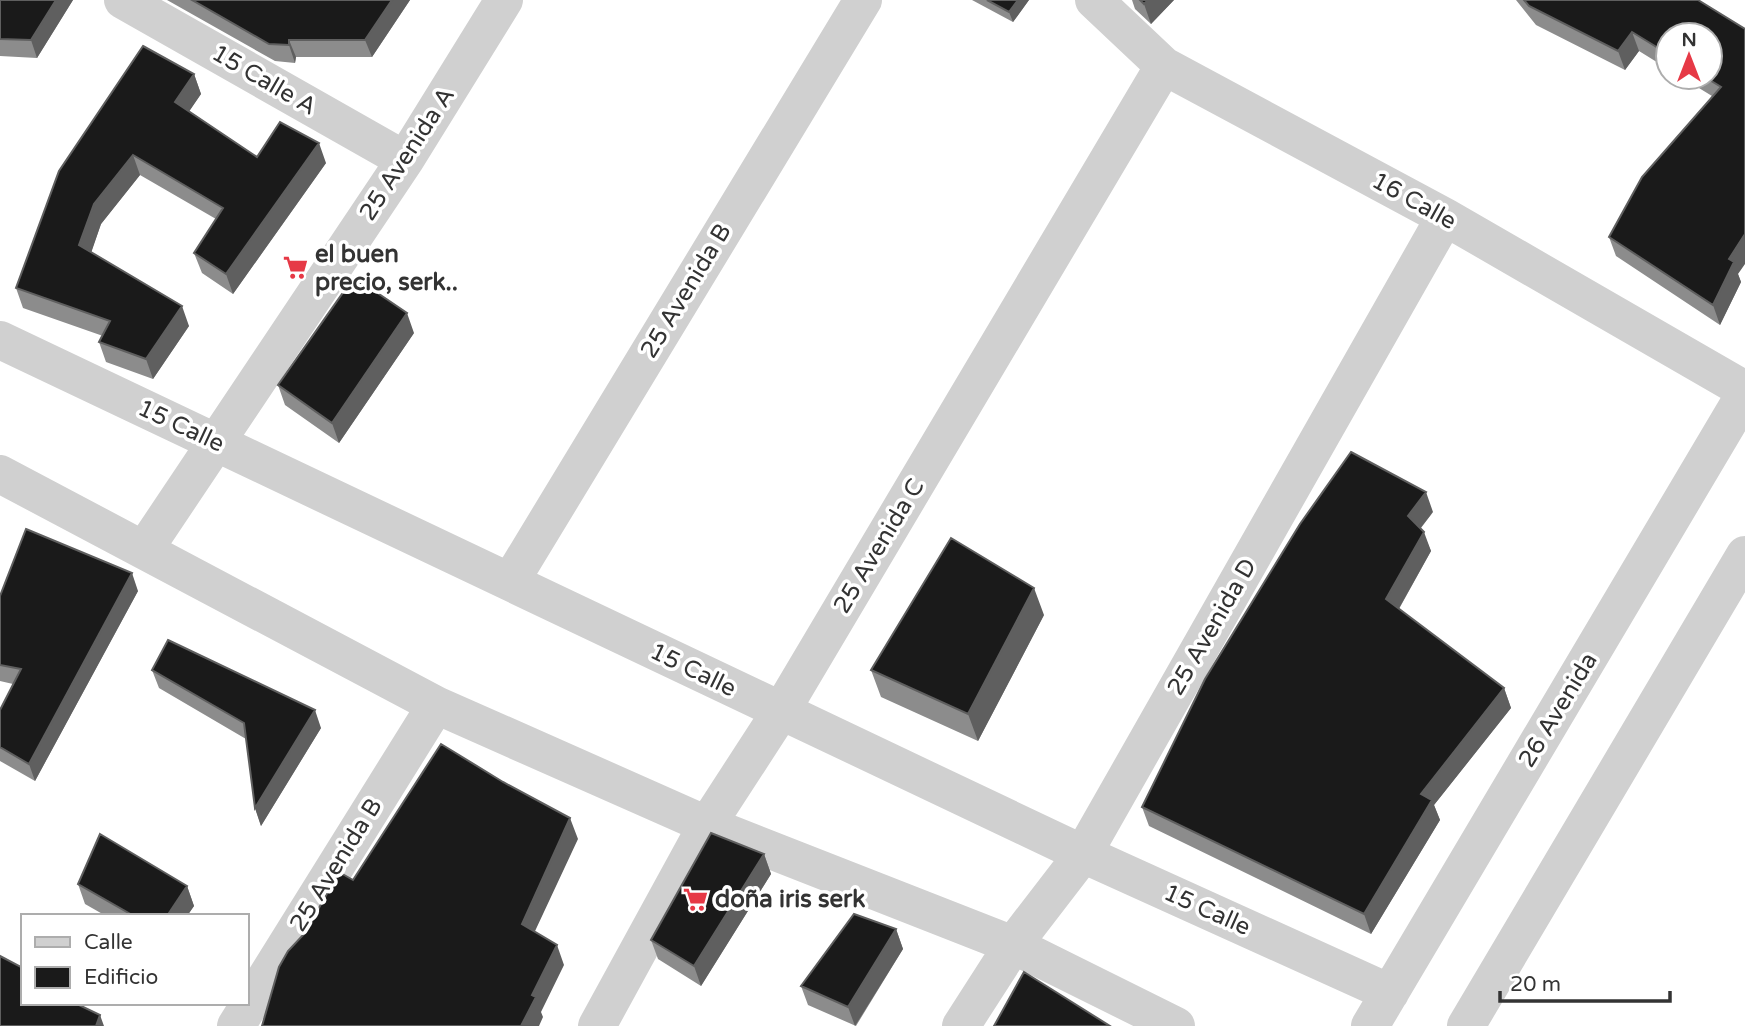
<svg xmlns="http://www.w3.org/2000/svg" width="1745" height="1026" viewBox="0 0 1745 1026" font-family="'Varela Round',sans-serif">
<rect width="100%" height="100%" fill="#fff"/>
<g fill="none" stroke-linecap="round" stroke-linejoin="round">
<path stroke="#d0d0d0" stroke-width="38" d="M123,0L405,160
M1094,0L1164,66L1445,217L1745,390
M0,340L1083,854L1390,993
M0,474L436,705L707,825L1013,945L1176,1026
M144,550L405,160L504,0
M510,582L863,0
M236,1026L436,705
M597,1026L707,825L781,711L1164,66
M961,1026L1013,945L1083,854L1445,217
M1370,1026L1745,394
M1466,1026L1745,555"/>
</g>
<path fill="#8c8c8c" d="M0,0H73L37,58L0,56Z
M167,0H410L372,57H296L295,63L275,61Z
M972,0H1029L1013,22Z
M1132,0H1174L1151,24L1135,9Z
M1516,0H1698L1745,29L1738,274L1741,282L1720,325L1616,256L1609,237L1712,96L1681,77H1710L1668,35V69L1639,51L1625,70L1536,25Z
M194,74L201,94L189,111L257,157L326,163L233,294L202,273L194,253L216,219L140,175L101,224L91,252L189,326L153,379L106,362L99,342L103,336L23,308L16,288Z
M414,333L339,443L285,405L278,385Z
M1433,512L1421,528L1431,551L1399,609L1504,688L1511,708L1434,805L1440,820L1371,934L1149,826L1142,807Z
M138,591L35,781L0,761V710L13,684L0,681V596Z
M1044,615L978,741L881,697L871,670Z
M152,670L321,728L261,826L255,808L246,739L159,688Z
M764,854L771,874L701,986L658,959L651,940Z
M78,884L187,886L194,906L187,916H106L85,904Z
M896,929L903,949L856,1026L808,1005L801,986Z"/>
<path fill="#5f5f5f" d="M56,0H73L37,58L31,40Z
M392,0H410L372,57L365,40Z
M1018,0H1029L1013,22L1009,12Z
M1148,0H1174L1151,24L1144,4Z
M1632,32L1639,51L1625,70L1618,51Z
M289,40L296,57L295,63L289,45Z
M194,74L201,94L182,122L175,102Z
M319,143L326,163L233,294L226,274Z
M133,155L140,175L101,224L87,265L79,245L94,204Z
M1745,234V264L1738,274L1741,282L1720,325L1713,305L1729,259Z
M182,306L189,326L153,379L146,359Z
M407,313L414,333L339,443L332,423Z
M1426,492L1433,512L1415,535L1408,516Z
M1424,532L1431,551L1393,619L1386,599Z
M132,573L138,591L35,781L29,764Z
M1034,588L1044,615L978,741L968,714Z
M1504,688L1511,708L1434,805L1440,820L1371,934L1364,914L1421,794Z
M315,710L321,728L261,826L255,808Z
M570,818L578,839L529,944L522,924Z
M764,854L771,874L701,986L694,966Z
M187,886L194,906L187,916H167Z
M896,929L903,949L855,1026L848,1007Z
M557,945L564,965L541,1012L543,1017L539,1026H521L532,995Z
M100,1015L104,1026H96Z"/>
<path fill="#1a1a1a" stroke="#5f5f5f" stroke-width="2" d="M0,0H56L31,40L0,39Z
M192,0H392L365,40H289V45L269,44Z
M987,0H1018L1009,12Z
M1140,0H1148L1144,4Z
M1524,0H1698L1745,29V234L1729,259L1734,262L1713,305L1609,237L1642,177L1721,87L1705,77H1710V35H1668V54L1632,32L1618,51L1529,6Z
M143,46L194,74L175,102L257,157L280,122L319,143L226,274L194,253L223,208L133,155L94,204L79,245L182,306L146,359L99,342L110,321L16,288L59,171Z
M354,277L407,313L332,423L278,385Z
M1351,452L1426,492L1408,516L1424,532L1386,599L1504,688L1421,794L1432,800L1364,914L1142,807L1205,679L1300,524Z
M26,529L132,573L29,764L0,747V710L21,669L0,665V596Z
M951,538L1034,588L968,714L871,670Z
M168,640L315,710L255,808L244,723L152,670Z
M441,744L503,782L570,818L522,924L557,945L532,995L536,997L521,1026H262L279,967L288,951L305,933L339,872L353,880Z
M711,833L764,854L694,966L651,940Z
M100,834L187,886L167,916H134L78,884Z
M854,914L896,929L848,1007L801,986Z
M0,956L23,968V1003H75L100,1015L96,1026H0Z
M1024,972L1110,1026H994Z"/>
<defs>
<symbol id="supermarket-bare" viewBox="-9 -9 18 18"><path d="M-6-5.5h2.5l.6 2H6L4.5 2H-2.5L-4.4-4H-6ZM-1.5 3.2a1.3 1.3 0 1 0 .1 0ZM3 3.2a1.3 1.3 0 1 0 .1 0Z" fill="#e63946" stroke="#fff" stroke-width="2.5" paint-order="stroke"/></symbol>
</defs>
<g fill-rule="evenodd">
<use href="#supermarket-bare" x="278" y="250" width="35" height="35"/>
<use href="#supermarket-bare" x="678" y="882" width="35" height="35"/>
</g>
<g text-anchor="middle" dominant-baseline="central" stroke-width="7" stroke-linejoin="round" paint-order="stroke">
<g font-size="24" fill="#333" stroke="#fff">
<text transform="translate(264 80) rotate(30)">15 Calle A</text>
<text transform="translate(407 154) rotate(-57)">25 Avenida A</text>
<text transform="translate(1414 201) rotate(29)">16 Calle</text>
<text transform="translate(686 291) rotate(-59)">25 Avenida B</text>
<text transform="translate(181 426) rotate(25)">15 Calle</text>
<text transform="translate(879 546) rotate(-59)">25 Avenida C</text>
<text transform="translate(1212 627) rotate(-60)">25 Avenida D</text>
<text transform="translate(693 670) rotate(26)">15 Calle</text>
<text transform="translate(1558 710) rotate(-59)">26 Avenida</text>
<text transform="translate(336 865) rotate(-58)">25 Avenida B</text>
<text transform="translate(1207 910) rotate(24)">15 Calle</text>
</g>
<g font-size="24" font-weight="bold" fill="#333" stroke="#fff" text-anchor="start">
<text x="315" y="254">el buen<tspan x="315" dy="28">precio, serk..</tspan></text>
<text x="715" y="899">doña iris serk</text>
</g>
</g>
<rect x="21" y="914" width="228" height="91" fill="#ffffff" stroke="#adadad" stroke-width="2"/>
<rect x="35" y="937" width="35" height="10" fill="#d0d0d0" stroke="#adadad" stroke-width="2"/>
<text x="84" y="949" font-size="21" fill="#333333">Calle</text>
<rect x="35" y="967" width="35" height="21" fill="#1a1a1a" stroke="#adadad" stroke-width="2"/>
<text x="84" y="984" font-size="21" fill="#333333">Edificio</text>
<g transform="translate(1689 56)"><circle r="33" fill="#ffffff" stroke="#adadad" stroke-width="2"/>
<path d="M0-5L12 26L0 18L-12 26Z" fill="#e63946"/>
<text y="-10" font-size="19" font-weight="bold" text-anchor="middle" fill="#333333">N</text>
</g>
<path d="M1500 991v10h170v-10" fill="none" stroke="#333333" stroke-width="3.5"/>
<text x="1510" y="991" font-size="21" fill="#333333" stroke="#ffffff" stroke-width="5" paint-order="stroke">20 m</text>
</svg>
